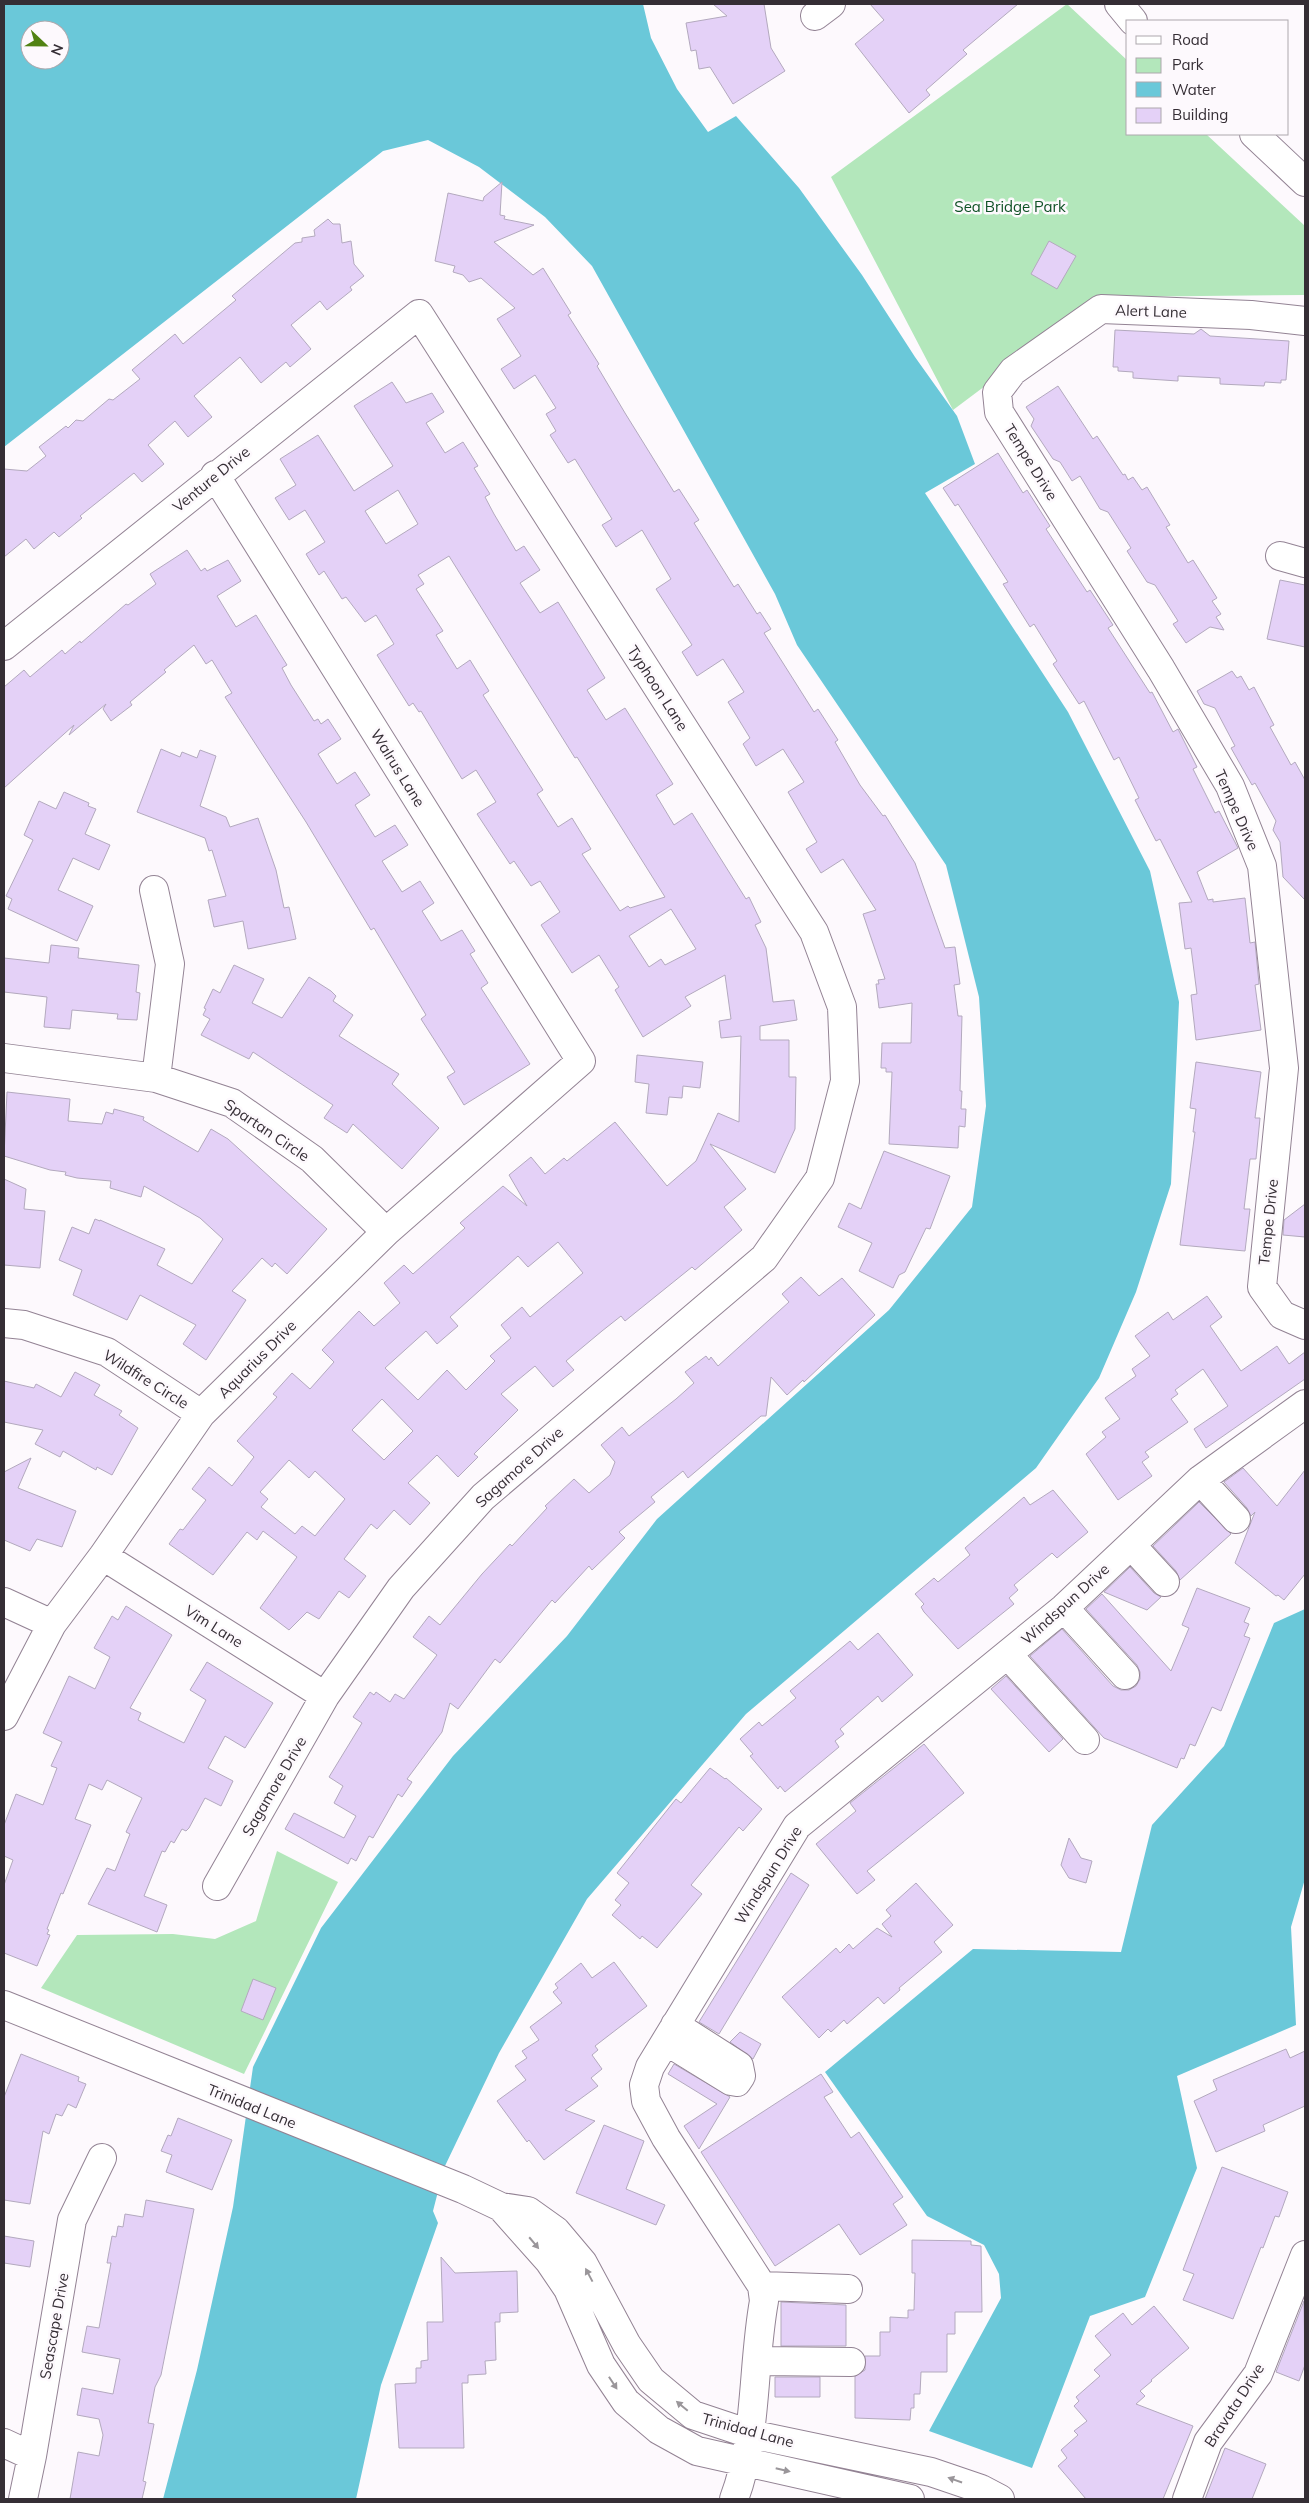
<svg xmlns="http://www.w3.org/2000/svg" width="1309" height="2503" viewBox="0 0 1309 2503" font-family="Mulish,sans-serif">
<rect width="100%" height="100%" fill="#fdf9fd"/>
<path fill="#b3e7bb" d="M1067,4L1128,61V134H1206L1305,226V295L1104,297L953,410L831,177Z
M277,1851L338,1882L244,2074L41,1988L77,1935L173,1934L215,1939L256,1921Z"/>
<path fill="#6ac8d9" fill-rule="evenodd" d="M4,4H643L651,38L677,89L708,132L736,116L799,188L862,275L915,357L957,416L975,464L925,493L1068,712L1150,871L1179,1002L1171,1184L1136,1292L1099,1378L1036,1468L746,1714L587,1899L499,2053L444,2168L433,2211L438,2223L381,2385L356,2499H163L197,2370L233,2207L253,2067L321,1928L453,1756L567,1636L657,1519L889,1310L972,1207L986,1106L979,997L946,865L797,645L775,594L592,266L545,217L479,167L428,140L383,151L4,447ZM30,30H60V60H30Z
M1305,1609V1879L1291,1927L1296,2025L1177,2076L1197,2168L1145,2297L1090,2316L1032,2468L929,2431L1001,2298L999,2274L984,2245L927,2216L825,2072L973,1949L1121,1952L1152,1825L1224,1746L1274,1623Z"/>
<path fill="#e4d1f7" stroke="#b3a9be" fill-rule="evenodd" d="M713,4H764L771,48L785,71L733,104L710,67L699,69L696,50L691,51L686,23L727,16Z
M870,4H1018L963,50L967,54L926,90L930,95L909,113L855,44L884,20Z
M502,182L500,215L505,216L504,219L534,225L494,242L533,275L543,268L571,313L568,315L599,364L597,366L625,413L674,492L679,489L699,520L694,523L734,587L738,584L757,614L760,612L771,629L764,633L814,712L818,709L838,740L835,742L860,785L883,816L885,815L915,863L945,948L955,947L960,984L954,985L958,1016H962L960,1091H962L961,1109H966L965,1127L959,1126L958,1148L889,1144L892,1072H886V1068H881L882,1043H911L912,1003L879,1008L876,984H879L878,980L885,979L863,914L876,910L843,859L821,873L806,849L817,842L788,792L804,782L783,749L756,766L743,744L750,738L728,702L744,692L723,659L697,676L682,652L692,645L656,589L671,579L642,530L616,547L602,525L612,519L575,459L568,463L550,435L556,431L546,414L556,408L535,375L514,389L501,369L521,356L497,319L515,308L481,278L469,282L463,275L453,272L455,266L435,261L448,193L483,201L484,197Z
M328,219L333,224H340L342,243L351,241L354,264L364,276L350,287L352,290L327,310L320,301L291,325L311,349L290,367L286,362L261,383L240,357L194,396L212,417L188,437L175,421L148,445L164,464L142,482L134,473L80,516L82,518L59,537L54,532L34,549L26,539L4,557V469L27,471L46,456L39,447L66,426L68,428L76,420L83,421L109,399L113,400L140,379L132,370L175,334L183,344L236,300L232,296L295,243L302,242V238L315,236L314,230Z
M1049,241L1076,256L1057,289L1031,274Z
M1201,329L1210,336L1289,341L1286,380H1281V383L1265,382L1264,386L1220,384V378L1178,376V381L1133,378V372L1118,371V367H1113L1115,330L1194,334Z
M392,382L406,403L432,393L444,412L426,423L445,453L463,442L478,466L474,468L490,494L485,497L494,514L516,551L524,546L540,570L520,583L540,613L558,602L605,678L587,690L606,720L625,708L673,784L656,795L674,825L692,813L746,899L749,897L761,922L755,925L766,948L773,1002L794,1000L797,1020L760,1026V1040H789V1077H796L795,1129L775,1173L710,1144L746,1189L724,1207L742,1230L695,1270L692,1267L625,1321L621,1316L602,1331L566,1361L574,1370L553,1387L535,1366L501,1394L518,1410L474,1454L478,1457L458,1477L437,1455L408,1483L430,1503L410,1525L394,1510L377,1529L371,1524L344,1559L366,1576L349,1598L339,1591L319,1619L307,1612L289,1630L260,1608L297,1557L263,1531L257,1540L247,1532L213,1575L169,1544L180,1529L183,1530L206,1500L192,1489L209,1467L232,1486L254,1457L237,1441L277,1397L273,1394L292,1373L310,1389L334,1362L322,1350L359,1311L374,1326L400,1303L384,1283L404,1265L413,1274L465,1228L460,1223L503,1186L527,1206L509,1175L531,1157L545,1174L564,1158L567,1161L615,1122L667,1186L696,1161L718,1113L739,1122L741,1036L721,1038L719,1021L731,1019L725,975L685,997L691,1006L643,1037L615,990L619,987L599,955L572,973L541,925L560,912L540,881L531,886L514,861L510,864L477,814L496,802L476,770L462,779L421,711L419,712L413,703L409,706L377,655L394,644L376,615L365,622L346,597L342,599L324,571L319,575L306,554L325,542L305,510L289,520L275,498L296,485L280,459L318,435L354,491L393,466L354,406ZM398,490L418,524L386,544L365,511ZM449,556L575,758L577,757L665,897L630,908L628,906L620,911L582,854L591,849L572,818L558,827L537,794L543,790L483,695L489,691L470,660L457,669L436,635L443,631L416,589L424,584L418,575ZM671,909L696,949L665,965L661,959L649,967L629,936ZM558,1242L583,1273L530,1317L522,1307L501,1325L511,1338L490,1356L495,1361L466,1390L447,1370L418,1400L385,1368L426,1331L437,1344L458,1326L450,1317L518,1256L528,1267ZM382,1399L413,1431L384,1460L352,1430ZM289,1460L309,1478L315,1471L345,1499L315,1536L302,1526L295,1534L261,1507L268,1499L260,1492Z
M1058,386L1093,439L1097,436L1123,475L1125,474L1128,480L1133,477L1142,490L1147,487L1170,525L1166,527L1188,563L1193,560L1217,598L1212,601L1221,614L1216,617L1224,630L1210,627L1186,643L1173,624L1178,621L1155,585L1147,582L1127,551L1131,548L1108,512L1100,509L1080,476L1072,481L1060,462L1053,459L1031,426L1034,419L1026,407Z
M998,453L1023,493L1027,490L1050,526L1046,529L1087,592L1090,590L1113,625L1108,628L1150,693L1152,692L1173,732L1178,729L1197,767L1193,769L1215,813L1219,811L1238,848L1197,872L1208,900L1213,899V902L1245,898L1250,943L1255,942L1259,984L1255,985L1261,1030L1196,1040L1191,995L1197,994L1191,948L1185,949L1179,903L1192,902L1160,839L1156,841L1135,800L1139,798L1119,757L1114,760L1084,701L1079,704L1053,664L1057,661L1034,624L1030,627L1003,584L1008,582L958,504L955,506L943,488Z
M187,550L201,571L205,568L207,571L228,560L241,581L217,596L236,627L256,615L287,665L282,668L291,685L314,721L318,719L321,724L328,719L341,739L318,754L337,784L355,772L370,795L355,805L375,837L395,825L408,845L382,861L402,892L420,881L434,903L422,911L441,941L462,930L475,951L470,954L488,983L481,988L530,1064L464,1105L447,1077L455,1072L421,1019L426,1015L374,928L371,930L306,822L225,697L232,693L212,660L206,664L194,645L164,670L166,672L130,702L132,705L111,721L103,709L106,704L69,735L74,725L4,788V687L24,670L30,677L62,650L65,654L80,641L81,643L126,604L128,605L156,584L150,574Z
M1280,580L1305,585V647L1267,639Z
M1232,671L1237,678L1241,676L1249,690L1254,687L1274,725L1270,727L1291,765L1295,762L1305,780V900L1283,877L1280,842L1273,830L1276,821L1255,783L1252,785L1231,748L1235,746L1215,708L1204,704L1197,691Z
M161,749L180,757L182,752L197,758L200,750L216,756L200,806L226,817L230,827L258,818L276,870L284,908L289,907L296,939L248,949L243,921L214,927L208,900L226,896L212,850L209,851L205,838L137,812Z
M64,792L89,803L88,806L96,809L85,834L110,845L99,870L73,858L58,890L93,906L77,941L8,909L12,899L6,896L33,840L24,835L39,801L56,809Z
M51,945L79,948L78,958L139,965L136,992L140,993L137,1020L117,1019L118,1014L72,1010L70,1029L44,1027L47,997L4,992V958L49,963Z
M234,965L264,979L252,1003L282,1018L309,977L331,991L336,996L333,1001L353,1015L339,1036L399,1074L392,1084L439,1128L402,1169L353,1124L347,1133L324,1118L333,1105L253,1052L249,1059L201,1035L210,1019L203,1015L206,1009L204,1008L213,989L220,993Z
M637,1055L703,1062L700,1088L683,1086L682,1098L669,1097L667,1115L646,1113L649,1084L635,1082Z
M1196,1062L1261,1072L1255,1118H1260L1256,1159H1250L1244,1209H1250L1245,1251L1180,1245L1195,1132H1193L1196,1109L1190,1108Z
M7,1092L70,1099L68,1121L102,1124L106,1112L113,1114L114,1109L144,1117L143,1120L198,1152L211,1129L228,1139L327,1229L287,1274L275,1263L272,1267L262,1258L232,1291L246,1300L206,1360L183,1344L196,1325L140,1295L127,1320L73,1295L82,1270L59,1260L72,1227L89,1234L95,1219L100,1221V1220L165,1249L157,1265L192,1284L223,1239L200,1218L144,1186L141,1197L110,1188L111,1181L77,1178L65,1175L66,1172L50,1170L4,1156Z
M884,1151L950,1176L930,1229L926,1228L905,1272L899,1275L893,1288L859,1271L872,1243L838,1227L849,1203L861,1209Z
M4,1179L26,1189L24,1209L45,1211L40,1268L4,1265Z
M1305,1204V1237L1283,1235L1284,1220Z
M801,1277L819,1296L842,1278L875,1315L804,1382L803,1380L787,1395L771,1377L766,1416H761L688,1478L683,1471L651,1497L655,1502L619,1532L625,1538L592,1570L589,1566L555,1603L552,1600L500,1663L495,1659L458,1709L450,1703L442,1732L407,1779L412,1782L402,1797L398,1794L373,1838L369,1836L356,1861L351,1858L348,1864L285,1829L294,1813L344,1838L356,1816L334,1803L343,1786L329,1777L362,1723L353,1717L370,1692L374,1695L376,1692L390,1702L395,1694L404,1699L437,1655L413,1637L429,1616L440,1625L482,1574L510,1544L512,1546L547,1508L545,1506L574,1479L589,1493L610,1475L615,1462L601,1445L622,1427L629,1436L676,1399L694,1383L685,1372L706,1356L709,1360L711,1357L718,1366L789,1302L782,1294Z
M1207,1296L1222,1317L1210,1326L1241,1371L1277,1346L1289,1364L1305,1352V1379L1206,1448L1194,1429L1228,1406L1203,1369L1175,1390L1178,1394L1171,1399L1188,1422L1145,1452L1149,1457L1142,1462L1152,1476L1118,1500L1086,1454L1106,1437L1102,1432L1120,1419L1105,1398L1136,1376L1132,1369L1150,1356L1135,1336L1168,1312L1173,1320Z
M75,1372L100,1385L94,1395L122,1411L119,1415L138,1428L112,1475L97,1467L96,1470L63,1451L60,1457L35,1444L43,1430L4,1422V1381L34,1388L36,1384L61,1397Z
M31,1458L18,1488L76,1511L62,1547L37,1539L30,1551L4,1540V1472Z
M1243,1468L1277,1506L1305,1470V1574L1284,1600L1278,1595L1276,1596L1235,1563L1255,1512L1251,1516L1247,1508L1224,1482Z
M1053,1490L1088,1532L1057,1558L1052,1553L1014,1585L1018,1590L1009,1598L1014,1604L958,1649L924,1612L921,1607L924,1604L915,1594L934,1578L938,1582L970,1555L965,1548L1024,1497L1030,1505Z
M1199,1502L1231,1534L1180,1580L1176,1571L1153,1546Z
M1130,1567L1154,1593L1161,1597L1147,1610L1104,1592Z
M1197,1588L1250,1608L1244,1622L1249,1624L1244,1636L1250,1638L1221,1711L1212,1707L1195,1746L1190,1744L1184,1759L1181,1758L1177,1768L1104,1738L1030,1656L1062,1629L1113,1686L1121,1690H1129L1136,1686L1140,1679V1672L1137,1665L1086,1609L1102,1594L1171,1671L1189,1628L1182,1625Z
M126,1606L172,1635L130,1708L141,1713L138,1720L184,1743L206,1700L190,1690L207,1662L273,1703L245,1748L225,1736L208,1768L233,1781L221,1806L205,1798L189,1828L186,1831L182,1829L174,1843L171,1841L165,1852L162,1851L144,1896L167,1905L157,1932L88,1904L107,1868L115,1871L130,1834L126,1832L142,1798L107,1780L102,1790L89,1784L75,1819L91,1825L63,1894L61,1893L47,1929L49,1930L47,1934L50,1935L37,1966L4,1953V1885L13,1860L4,1856V1825L16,1794L43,1805L57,1768L51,1766L62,1742L43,1733L69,1676L95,1689L110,1657L94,1648L112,1616L118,1620Z
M878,1633L913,1675L882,1702L878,1696L840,1729L844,1734L835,1741L839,1747L785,1792L780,1786L778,1789L750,1756L753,1754L740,1739L759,1722L762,1726L796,1698L790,1691L850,1641L858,1650Z
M1006,1676L1063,1739L1049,1752L991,1689Z
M924,1744L964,1793L867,1871L875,1880L857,1894L816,1844L856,1811L850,1803Z
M710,1768L725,1779L726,1778L762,1809L743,1831L739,1827L691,1885L702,1894L657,1948L642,1936L640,1939L612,1915L621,1905L615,1900L629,1883L617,1873L676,1799L681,1803Z
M1069,1838L1081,1858L1092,1861L1086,1883L1069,1878L1061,1865Z
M791,1873L809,1885L719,2034L699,2022Z
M916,1883L953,1925L934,1942L942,1952L899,1988L900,1990L884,2004L878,1997L847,2024L844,2020L831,2032L828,2029L819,2038L782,1997L836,1948L840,1953L849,1944L853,1949L877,1928L892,1937L882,1924L891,1916L886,1910Z
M614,1962L647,2006L595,2046L598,2050L592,2055L602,2069L591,2078L598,2086L565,2110L595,2121L544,2160L529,2140L527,2142L497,2101L526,2080L515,2066L527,2058L522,2051L539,2040L530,2027L562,2003L553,1992L558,1988L555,1984L581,1963L592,1978Z
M253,1979L276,1988L263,2020L241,2011Z
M740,2032L761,2044L753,2059L730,2042Z
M1286,2049L1290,2058L1305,2051V2106L1263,2125L1265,2131L1216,2152L1194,2101L1217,2090L1213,2080Z
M21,2054L79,2077L78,2081L86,2084L76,2108L68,2104L62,2116L56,2114L49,2134L43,2131L30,2204L4,2200V2097Z
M674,2064L730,2097L699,2149L684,2126L717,2104L668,2074Z
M821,2074L833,2092L824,2097L851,2138L859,2132L903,2197L893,2204L907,2225L860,2255L839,2224L775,2266L701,2152Z
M178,2118L232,2140L212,2190L166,2172L172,2155L161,2151L168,2135L171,2136Z
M604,2125L644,2141L626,2189L665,2205L656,2225L576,2193Z
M1222,2167L1288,2192L1279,2217L1275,2216L1263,2248L1261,2247L1233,2319L1183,2300L1194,2274L1183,2270Z
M146,2200L194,2209L161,2375L155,2387L148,2423L154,2424L143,2481L146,2482L142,2499H70L78,2452L99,2456L103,2435L99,2419L77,2415L82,2388L113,2394L120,2359L82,2352L87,2326L99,2328L111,2263H107L112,2236L116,2237L118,2226L123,2227L125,2214L143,2217Z
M4,2236L34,2241L30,2267L4,2263Z
M912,2240L971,2241V2245L981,2246L982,2312H955V2334H947V2372H921L920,2394H914V2408H911L910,2420L855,2418V2376L865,2370V2356H880V2332H890V2317L908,2318V2310H914L915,2273H912Z
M441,2257L455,2273L517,2271L518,2312L500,2313V2322H495L496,2360L485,2361L486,2374L468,2375V2383H462L464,2448H399L395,2384L416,2383V2368H421V2361L428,2360L427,2322H443Z
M1304,2301L1305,2365L1299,2381L1276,2372Z
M781,2302L846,2305V2346H781Z
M1154,2306L1189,2348L1151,2380L1152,2381L1140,2391L1145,2396L1136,2404L1193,2426L1163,2499H1086L1058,2466L1067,2458L1061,2450L1078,2435L1074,2431L1087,2421L1074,2406L1079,2401L1076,2397L1100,2376L1094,2370L1111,2355L1095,2336L1123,2313L1132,2325Z
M775,2377H820V2397H775Z
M1225,2448L1266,2464L1252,2499H1205Z"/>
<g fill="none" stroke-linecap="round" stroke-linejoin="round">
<defs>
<path id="minor" d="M1119,4L1133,21
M815,16L831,4
M1254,134L1305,182
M1305,321L1251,315L1101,309L1013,371L997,392L999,412L1161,669L1230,786L1262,866L1284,1068L1262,1287L1282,1315L1305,1325
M1280,556L1305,563
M4,646L419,314L814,932L842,1007L845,1081L820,1178L764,1258L483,1497L401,1588L325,1696L217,1886
M154,890L170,964L156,1078
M4,1058L156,1078L232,1103L312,1159L386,1232
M4,1323L24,1325L107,1352L201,1414
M1200,1480L1236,1519
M1131,1545L1165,1582
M103,1556L325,1696
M4,1602L52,1624
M1064,1608L1125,1675
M1008,1655L1085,1740
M4,1716L52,1624L103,1556L201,1414L386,1232L581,1061L215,475
M4,2005L463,2189L501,2207L528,2211L556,2231L583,2263L627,2345L651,2380L693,2415L750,2434L931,2472L981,2489L1000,2499
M666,2041L731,2081L737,2082L741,2076L739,2066L675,2025
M501,2207L549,2261L568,2289L601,2365L626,2402L659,2430L697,2451L910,2499
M762,2286L848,2289
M758,2361L851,2362
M4,2443L32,2456
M23,2499L32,2456L72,2220L102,2158
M734,2499C758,2435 752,2367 764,2301L762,2286L666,2138L646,2101L644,2085L650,2067L797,1826L1064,1608L1200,1480L1305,1404
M1187,2499L1208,2442L1258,2374L1305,2255"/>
</defs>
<use href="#minor" stroke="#938394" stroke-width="30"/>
<use href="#minor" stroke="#fff" stroke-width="28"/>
</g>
<defs><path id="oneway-solid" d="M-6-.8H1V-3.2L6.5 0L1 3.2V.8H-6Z" transform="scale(1.25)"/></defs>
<g fill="#9a969a">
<use href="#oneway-solid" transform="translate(534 2243) rotate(50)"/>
<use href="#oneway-solid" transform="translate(589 2275) rotate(-118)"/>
<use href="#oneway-solid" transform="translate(613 2383) rotate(57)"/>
<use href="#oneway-solid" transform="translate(682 2406) rotate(-140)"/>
<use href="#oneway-solid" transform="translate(783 2470) rotate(13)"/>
<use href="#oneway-solid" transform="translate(955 2480) rotate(-161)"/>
</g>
<g text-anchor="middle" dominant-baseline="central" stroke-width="5" stroke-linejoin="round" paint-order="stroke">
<g font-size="15" fill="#0f5125" stroke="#fdf9fd">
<text x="1010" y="206">Sea Bridge Park</text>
</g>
<g font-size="15" fill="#352e35" stroke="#fdf9fd">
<text transform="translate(1151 311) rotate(2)">Alert Lane</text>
<text transform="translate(1031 462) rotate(58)">Tempe Drive</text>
<text transform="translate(211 479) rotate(-39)">Venture Drive</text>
<text transform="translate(658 688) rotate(57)">Typhoon Lane</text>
<text transform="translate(398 768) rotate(58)">Walrus Lane</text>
<text transform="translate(1237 810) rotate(66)">Tempe Drive</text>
<text transform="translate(267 1130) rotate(34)">Spartan Circle</text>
<text transform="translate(1268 1222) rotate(-84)">Tempe Drive</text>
<text transform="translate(257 1359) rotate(-45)">Aquarius Drive</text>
<text transform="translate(146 1379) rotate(32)">Wildfire Circle</text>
<text transform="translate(519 1467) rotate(-42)">Sagamore Drive</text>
<text transform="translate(1065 1604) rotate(-42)">Windspun Drive</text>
<text transform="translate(214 1626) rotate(32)">Vim Lane</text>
<text transform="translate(274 1786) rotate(-60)">Sagamore Drive</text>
<text transform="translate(768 1875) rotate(-58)">Windspun Drive</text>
<text transform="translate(252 2106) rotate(22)">Trinidad Lane</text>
<text transform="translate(54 2326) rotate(-80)">Seascape Drive</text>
<text transform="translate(1234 2405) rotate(-57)">Bravata Drive</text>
<text transform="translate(748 2430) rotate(15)">Trinidad Lane</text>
</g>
</g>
<rect width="1309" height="2503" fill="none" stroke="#352e35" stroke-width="10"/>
<rect x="1126" y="20" width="162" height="115" fill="#fdf9fd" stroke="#ada8ad"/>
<rect x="1136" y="36" width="25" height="8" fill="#ffffff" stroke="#ada8ad"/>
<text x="1172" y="45" font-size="15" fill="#352e35">Road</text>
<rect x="1136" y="58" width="25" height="15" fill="#b3e7bb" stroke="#ada8ad"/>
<text x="1172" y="70" font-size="15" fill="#352e35">Park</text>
<rect x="1136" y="82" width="25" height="15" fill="#6ac8d9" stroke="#ada8ad"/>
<text x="1172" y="95" font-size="15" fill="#352e35">Water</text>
<rect x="1136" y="108" width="25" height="15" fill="#e4d1f7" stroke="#ada8ad"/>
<text x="1172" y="120" font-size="15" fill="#352e35">Building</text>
<g transform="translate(45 45) rotate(112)"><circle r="24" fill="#fdf9fd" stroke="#ada8ad"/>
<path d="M0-4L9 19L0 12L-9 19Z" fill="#518213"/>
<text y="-8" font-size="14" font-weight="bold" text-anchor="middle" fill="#352e35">N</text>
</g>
</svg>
